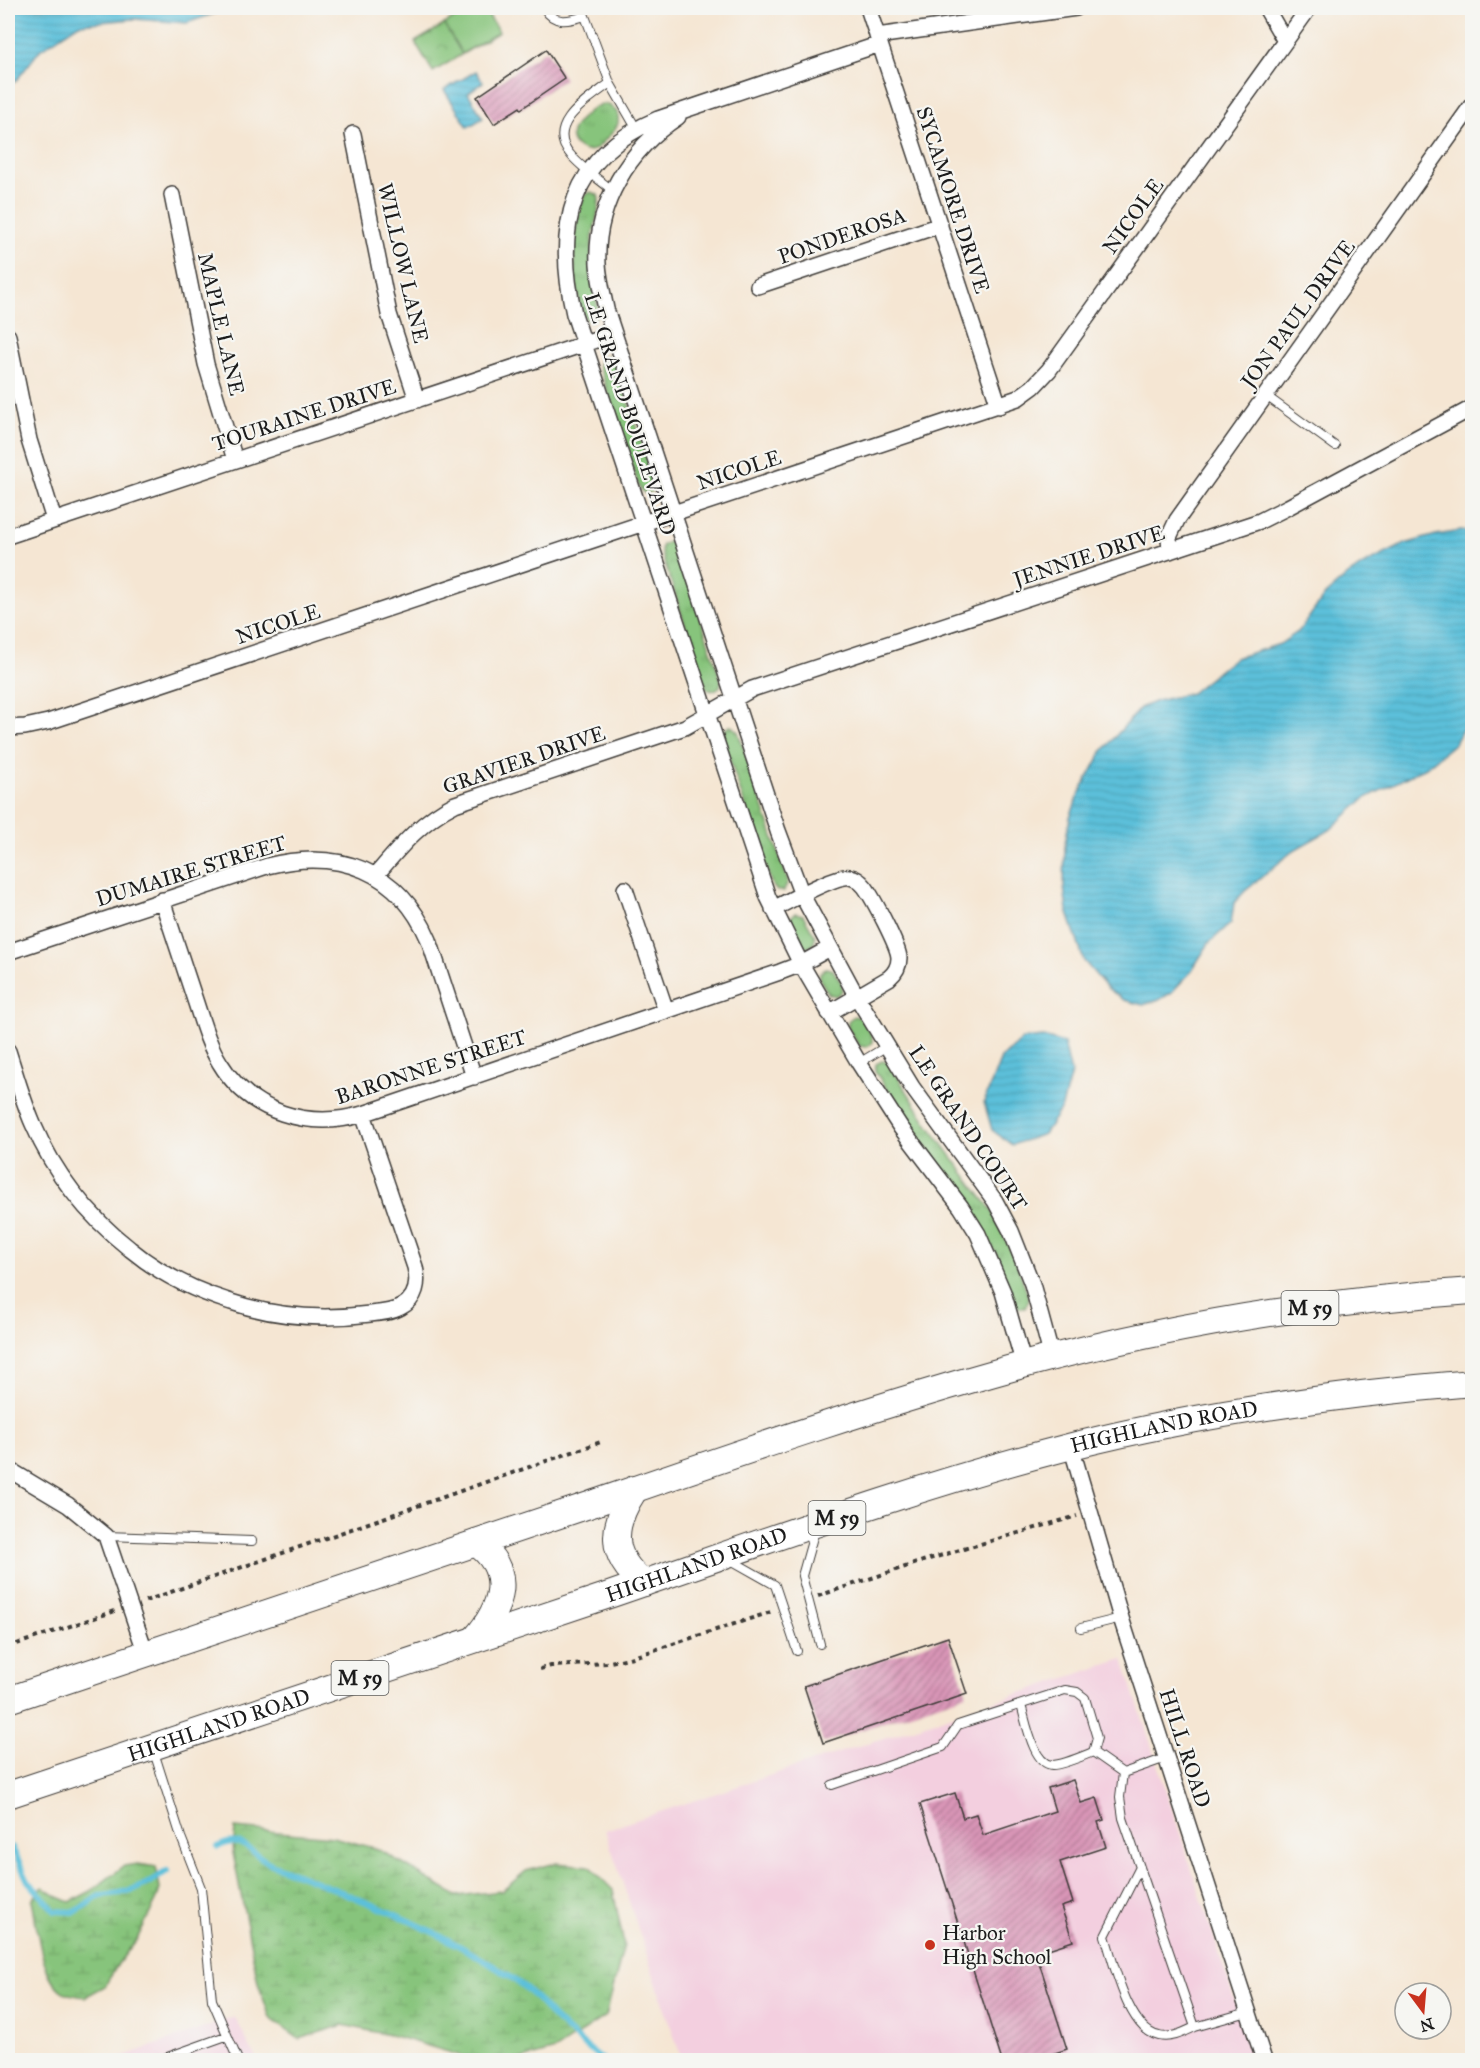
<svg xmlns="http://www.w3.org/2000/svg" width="1480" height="2068" viewBox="0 0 1480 2068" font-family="'IM FELL Great Primer',serif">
<defs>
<pattern id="grass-tufts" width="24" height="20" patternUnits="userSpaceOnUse" patternTransform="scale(1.5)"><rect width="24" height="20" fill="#87c47b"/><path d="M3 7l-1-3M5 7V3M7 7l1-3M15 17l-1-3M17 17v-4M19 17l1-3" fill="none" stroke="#74a86a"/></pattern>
<pattern id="wetland-marsh" width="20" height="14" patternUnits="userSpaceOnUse" patternTransform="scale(1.5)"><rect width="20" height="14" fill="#87c47b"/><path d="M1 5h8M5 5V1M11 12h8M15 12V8" fill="none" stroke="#74a86a"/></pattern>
<pattern id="park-crowns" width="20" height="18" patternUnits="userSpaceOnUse" patternTransform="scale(1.5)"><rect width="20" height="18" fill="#87c47b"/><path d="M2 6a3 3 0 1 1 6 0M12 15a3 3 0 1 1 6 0" fill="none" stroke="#74a86a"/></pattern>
<pattern id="water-rules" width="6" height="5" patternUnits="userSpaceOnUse" patternTransform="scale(1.5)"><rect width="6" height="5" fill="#5cc0da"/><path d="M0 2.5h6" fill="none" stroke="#4fa4ba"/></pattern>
<pattern id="building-hatch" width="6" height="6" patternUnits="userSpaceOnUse" patternTransform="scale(1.5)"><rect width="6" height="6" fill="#d995b7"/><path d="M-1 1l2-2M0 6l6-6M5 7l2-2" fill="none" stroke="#af7994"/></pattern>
</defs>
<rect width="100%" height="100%" fill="#f6f6f2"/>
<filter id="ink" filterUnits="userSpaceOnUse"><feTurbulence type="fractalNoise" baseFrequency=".0167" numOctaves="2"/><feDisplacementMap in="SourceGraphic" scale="12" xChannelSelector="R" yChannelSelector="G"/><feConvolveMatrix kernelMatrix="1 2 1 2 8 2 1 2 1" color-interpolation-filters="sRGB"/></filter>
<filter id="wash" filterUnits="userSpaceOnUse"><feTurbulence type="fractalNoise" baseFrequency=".008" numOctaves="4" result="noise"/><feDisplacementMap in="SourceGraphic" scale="24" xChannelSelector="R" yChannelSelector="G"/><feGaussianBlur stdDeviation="1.35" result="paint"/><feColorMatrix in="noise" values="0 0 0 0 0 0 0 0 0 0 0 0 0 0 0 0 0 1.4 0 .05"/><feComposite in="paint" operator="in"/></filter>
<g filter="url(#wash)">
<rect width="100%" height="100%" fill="#f5e6d3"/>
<path fill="#f3cfdf" d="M1123,1659L1254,2060H682L605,1830Z
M235,2017L257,2060H113Z"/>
<path fill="url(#grass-tufts)" stroke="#52704c" stroke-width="1.5" d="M604,104L609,105L617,112C621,124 616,129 608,137C604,141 599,148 593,150C582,154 569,144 572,132C574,124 582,118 587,113C592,108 596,105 604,104Z
M591,192L598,195C602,205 593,229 592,242C589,267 596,288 598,313C578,348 574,258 574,250C574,233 578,215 583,199L584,195Z
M607,355L611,356L615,362L655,483C656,490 651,494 644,493L639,487L599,366L600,359Z
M668,542L675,544L677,548L721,680C721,688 717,692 709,690L706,688L661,552L662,545Z
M730,726L733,727L738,732L788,881L784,891H777L772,885L722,737L724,730Z
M795,913L803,915L815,936L814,943L809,948L802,946L790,925V918Z
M826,968L833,970L842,984V991L836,996L829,994L820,980V973Z
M854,1016L861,1018L872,1036V1043L866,1047L859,1046L848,1028V1021Z
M882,1061L889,1063L927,1123L992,1211L1017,1264L1029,1299L1025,1308H1019L1014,1303L998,1258L978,1218L912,1128L877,1074L875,1071L876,1064Z"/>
<path fill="url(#wetland-marsh)" stroke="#52704c" stroke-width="1.5" d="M235,1828L333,1837L378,1849L456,1896L502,1891L526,1871L556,1863L589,1866L613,1890L624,1945L606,2016L555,2050L520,2060H475L398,2037L343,2025L299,2039L270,2018L258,1983L233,1853Z
M138,1864L156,1867L160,1888L157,1899L137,1939L118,1964L105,1986L85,1997C78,1996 67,1995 62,1991C40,1975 37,1925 32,1900L43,1887L58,1897L70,1902L91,1891L124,1866Z"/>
<path fill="url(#park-crowns)" stroke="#52704c" stroke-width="1.5" d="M472,8H484L499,32L433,72L415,42Z"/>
<path fill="#87c47b" stroke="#52704c" stroke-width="1.5" d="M472,8H484L499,32L462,54L444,24Z"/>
<path fill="url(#water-rules)" stroke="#3c6e7b" stroke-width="1.5" d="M8,8H230L187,23L134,19L79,24L40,50L16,81L8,86Z
M476,71L483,82L468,93L483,118L468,127L444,90Z
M1462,531H1472V712L1455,743L1426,767L1364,799L1330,830L1294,850L1244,892L1234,903L1231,923L1209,943L1190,973L1171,993L1159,1000L1143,1005L1124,1000L1107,988L1084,961L1067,910L1064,887L1065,843L1070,817L1079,794L1102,752L1140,708L1157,701L1191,693L1235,658L1280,644L1299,631L1325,595L1348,575L1363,565L1405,544L1436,535Z
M1043,1037L1064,1043L1071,1073L1062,1107L1044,1134L1012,1145L992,1130L984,1102L1001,1058L1023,1039Z"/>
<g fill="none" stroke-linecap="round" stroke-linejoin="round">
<path stroke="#5cc0da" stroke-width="6" d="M12,1847L28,1881L55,1911L75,1912L101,1895L120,1893L138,1888L152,1881L167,1871
M218,1847C243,1832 254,1858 274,1865C360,1899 447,1931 523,1986C536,1996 546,2011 558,2022C572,2036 588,2048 603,2060"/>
</g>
<g id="blocks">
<path fill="url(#building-hatch)" d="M546,50L565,79L521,109L520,107L494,124L477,97Z
M948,1637L967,1694L823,1743L804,1686Z
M1073,1780L1081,1803L1097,1798L1104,1820L1098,1822L1106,1847L1060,1862L1073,1903L1061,1907L1073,1941L1036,1953L1067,2049L1032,2061H1002L920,1804L955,1793L963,1818L976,1814L983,1835L1055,1811L1048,1788Z"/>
</g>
</g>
<g filter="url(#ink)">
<use href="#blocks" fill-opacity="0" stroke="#3d3a37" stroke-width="1.5"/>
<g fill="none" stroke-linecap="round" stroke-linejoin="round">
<defs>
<path id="service" d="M544,8C554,25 569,21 585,16
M582,8L610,83L636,128
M610,83C591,98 544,124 570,154C581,168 599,179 613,191
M1265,395L1335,446
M859,1063L887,1046
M815,1530L802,1576L820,1644
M106,1536L252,1541
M729,1559L775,1585L797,1651
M1081,1628L1121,1618
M1021,1705C1026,1721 1033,1764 1052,1765C1062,1765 1083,1756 1093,1752
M154,1752L181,1837L201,1888L212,2000L238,2060
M1166,1758L1123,1773L1120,1797L1123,1818L1195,2027L1248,2012
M832,1785L943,1747L958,1725L1065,1690L1077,1692L1085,1698L1097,1738L1093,1752L1123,1773
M1140,1867L1105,1936C1114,1963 1128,2030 1159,2036C1171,2039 1184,2032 1195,2027
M159,2060L226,2036"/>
<path id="minor" d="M868,8L999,406
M1266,8L1285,41
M877,36L1076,8
M880,44L658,119C570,156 554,227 574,314L768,897L801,964L859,1063L901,1128L961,1207L978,1234L1003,1292L1024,1365
M678,117C629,149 595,204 598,264C599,279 603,294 606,309L778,831L802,895L857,997L912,1087L995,1201L1011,1231L1032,1284L1052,1358
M353,134L389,314L417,400
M172,195L206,364L235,460
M758,286L940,225
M8,336L29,440L54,520
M8,536L614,334
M1170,551L1169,537L1177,520L1472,105
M8,728L25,727L48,722L1018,398L1033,387L1049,370L1309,8
M376,875C400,847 421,821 455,804L685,727L752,689L1260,521L1288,507L1472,408
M625,889L666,1011
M162,900C173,934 184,967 195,1000C202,1021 208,1044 220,1063C250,1113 309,1130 363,1114L780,972L801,964L830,948
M773,909C788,902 836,874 850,877C856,878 861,882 865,887C873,898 899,947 899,958C899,967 895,973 889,978L829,1013
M8,952L267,866C339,848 399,870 429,940L474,1077
M8,1051C16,1076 23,1101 33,1124C54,1173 88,1216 130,1249C159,1273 195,1291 231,1302C276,1317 324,1320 370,1314C380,1313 393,1312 401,1307C416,1299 419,1283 415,1267L363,1114
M1071,1446L1121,1618L1264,2060
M8,1469L68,1505L106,1536L146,1654"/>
<g id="trunk">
<path d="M635,1489C612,1524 607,1555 644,1583"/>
<path d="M475,1639C502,1608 515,1571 476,1543"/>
<path d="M8,1700C201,1635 395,1571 589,1505C731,1456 874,1406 1019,1366C1167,1326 1320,1301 1472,1291"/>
<path id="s1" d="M8,1795C209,1729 410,1662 612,1594C764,1542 916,1486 1072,1446C1203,1413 1338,1394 1472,1383"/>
</g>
</defs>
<use href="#service" stroke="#3d3a37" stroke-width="10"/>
<use href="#minor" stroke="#3d3a37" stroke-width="18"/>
<use href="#trunk" stroke="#3d3a37" stroke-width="28"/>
<path stroke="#3d3a37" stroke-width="4" stroke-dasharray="4.5 4.5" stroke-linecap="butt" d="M818,1596L929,1559L1077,1516
M145,1601L601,1442
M8,1647L115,1611
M540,1669L551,1666L606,1663L633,1657L771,1612"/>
<use href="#service" stroke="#fff" stroke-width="8"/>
<use href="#minor" stroke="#fff" stroke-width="15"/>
<use href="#trunk" stroke="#fff" stroke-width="26"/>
</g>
</g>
<circle fill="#c8321e" stroke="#f6f6f2" stroke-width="2" cx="930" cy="1945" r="6"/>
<g text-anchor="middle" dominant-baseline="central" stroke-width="4.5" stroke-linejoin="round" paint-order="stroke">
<g fill="#f6f6f2" stroke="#5d5d5c" stroke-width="1.5">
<rect x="1281.5" y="1291" width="57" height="34" rx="4.5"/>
<rect x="808.5" y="1501" width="57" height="34" rx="4.5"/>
<rect x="331.5" y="1661" width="57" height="34" rx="4.5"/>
</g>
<g font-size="20" font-weight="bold" fill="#1c1c1c">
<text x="1310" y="1308">M 59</text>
<text x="837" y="1518">M 59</text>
<text x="360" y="1678">M 59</text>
</g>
<g font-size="21" fill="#1c1c1c" stroke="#f6f6f2">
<text transform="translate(953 200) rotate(72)">SYCAMORE DRIVE</text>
<text transform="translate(1133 216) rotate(-54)">NICOLE</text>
<text transform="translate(842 236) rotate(-19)">PONDEROSA</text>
<text transform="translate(403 263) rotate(77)">WILLOW LANE</text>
<text transform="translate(1298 314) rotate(-54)">JON PAUL DRIVE</text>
<text transform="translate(221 324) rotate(77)">MAPLE LANE</text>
<text transform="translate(630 414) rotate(72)">LE GRAND BOULEVARD</text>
<text transform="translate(304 415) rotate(-18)">TOURAINE DRIVE</text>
<text transform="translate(739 470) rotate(-18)">NICOLE</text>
<text transform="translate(1089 556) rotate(-18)">JENNIE DRIVE</text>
<text transform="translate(278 624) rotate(-18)">NICOLE</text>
<text transform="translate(524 760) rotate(-19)">GRAVIER DRIVE</text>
<text transform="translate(191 871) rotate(-17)">DUMAIRE STREET</text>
<text transform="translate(431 1067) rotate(-18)">BARONNE STREET</text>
<text transform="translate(968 1128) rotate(56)">LE GRAND COURT</text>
<text stroke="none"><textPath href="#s1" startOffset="1214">HIGHLAND ROAD</textPath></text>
<text stroke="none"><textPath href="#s1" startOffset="726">HIGHLAND ROAD</textPath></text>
<text stroke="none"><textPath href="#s1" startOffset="222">HIGHLAND ROAD</textPath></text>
<text transform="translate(1185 1748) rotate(72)">HILL ROAD</text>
</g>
<g font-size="21" fill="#1c1c1c" stroke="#f6f6f2" text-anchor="start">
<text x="942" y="1933">Harbor<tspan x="942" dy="24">High School</tspan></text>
</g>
</g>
<rect width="1480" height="2068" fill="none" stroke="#f6f6f2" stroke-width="30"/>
<g transform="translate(1423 2011) rotate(164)"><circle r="28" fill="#f6f6f2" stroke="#9f9f9c" stroke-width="1.5"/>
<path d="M0-4.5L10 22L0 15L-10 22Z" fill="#c8321e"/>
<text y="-9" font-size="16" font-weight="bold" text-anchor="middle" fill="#1c1c1c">N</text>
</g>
</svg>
